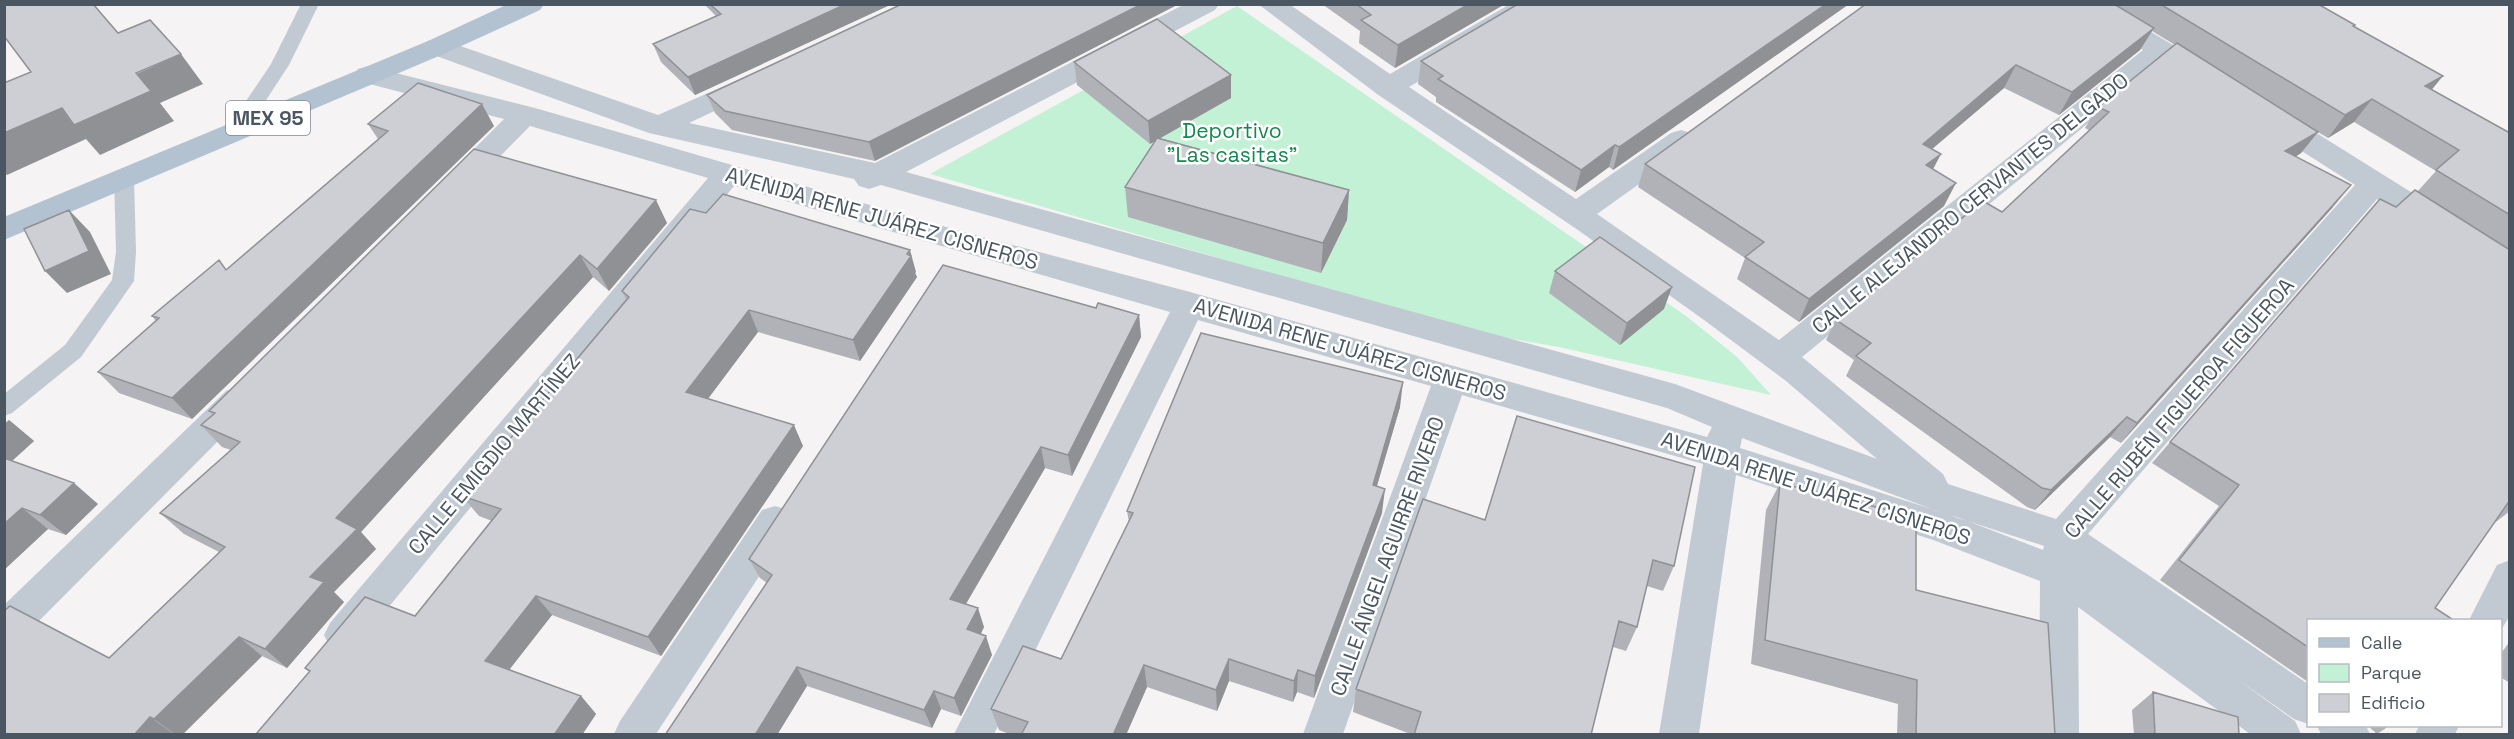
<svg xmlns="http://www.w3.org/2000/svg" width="2514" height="739" viewBox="0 0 2514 739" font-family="'Space Grotesk',sans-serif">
<rect width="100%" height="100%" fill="#f5f3f3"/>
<path fill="#c3f1d5" d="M1237,6L1686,316L1737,357L1771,395L1559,347L1472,332L930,174Z"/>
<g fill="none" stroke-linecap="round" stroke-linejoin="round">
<path fill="#c1cad2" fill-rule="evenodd" d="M301,4H319L289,65L242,137H228L225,132L271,64Z
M124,171L131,173L134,178L136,252L134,281L81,357L12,413L4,416V394L65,345L112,280L116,252L114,178L117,173Z"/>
<path fill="#c1cad2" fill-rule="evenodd" d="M1185,4H1219L1215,10L906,172L1675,384L1877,459L1786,381L1704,320L1578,230L1377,94L1258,4H1289L1390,74L1510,4H1543L1539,10L1409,87L1576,199L1671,133L1681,130L1691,133L1695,140L1691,147L1597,214L1779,340L2143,50L2076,10L2072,4H2104L2215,70L2219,76L2215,82C2195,87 2179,72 2163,62L1802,357L1943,474L1948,484L2056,519L2355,185L2261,125L2257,118L2261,111L2271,109L2281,111L2510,254V280L2499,277L2377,199L2088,534L2308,684V724L2294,719L2237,679L2295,721L2301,734H2250L2078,607L2079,734H2039L2040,581L1936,541L1736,475L1699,734H1659L1703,464L1462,395L1343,734H1303L1431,386L1198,320L994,734H954L1170,312L734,186L356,647L343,652L330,647L324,635L330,623L708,178L530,126L466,191L456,194L446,191L441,184L446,177L504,119L358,81L354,75L358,69L368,66L535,108L960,231L1190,292L1707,437L1712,427L1667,408L881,185L869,189L859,186L854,179L649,133L428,53L424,47L428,41L437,39L446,41L658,115L749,75L759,78L763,84L759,90L689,123L875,163ZM1742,438L1937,511L1941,512L1740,448ZM1952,516L2044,546L2043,550L1957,517Z
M238,387L250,391L255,400L250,409L17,643L4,648V605L226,391Z
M775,506L788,510L793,521L788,532L656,734H614L620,721L762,510Z
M2510,560V615L2500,632V620H2469L2497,565Z
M2317,726H2366L2370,734H2321Z
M2419,726H2459L2455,734H2415Z"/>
<path fill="#b3c2d1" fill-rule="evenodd" d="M508,4H544L540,10L446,53L4,240V217L428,41Z"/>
</g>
<path fill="#b0b2b7" d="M704,4H892L695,95L661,62L653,44L716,16Z
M902,4L875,161L732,130L715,113L707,95Z
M1322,4H1505L1395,68L1359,43L1360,31Z
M1518,4H1849L1613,170L1609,167L1575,192L1436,102V97L1418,84L1421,61Z
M1866,4H2318L2354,27L2431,90L2510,133V511L2492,525L2308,621V682L2160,580L2219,506L2152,463L2380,199L2396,207L2417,192L2436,171L2354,122L2328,138L2318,132L2301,153L2295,157L2333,207L2121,443L2110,437L2035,510L2027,507L1846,376L1854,360L1826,340L1836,320L2002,212L2089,130L2085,128L2098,107L2175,45L2152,31L2140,50L2059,115L2004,88L1932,149L1933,169L1944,206L1799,322L1737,279L1745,258L1638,187L1645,164Z
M1074,62L1231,75V98L1160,138L1349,190L1347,220L1321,273L1128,217L1125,187L1155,141L1150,144L1077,85Z
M368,124L494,126L192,419L119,393L98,372L156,321L152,316L227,269L378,139Z
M474,149L667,223L609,291L593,277L361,532L376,549L334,592L344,602L287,668L262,656L182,735H4L109,658L219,552L184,534L160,513L231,450L222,447L201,425L213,415L209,411Z
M1555,271L1664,309L1620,345L1549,293Z
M916,272L915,273L917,277L860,361L758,332L708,399L803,446L661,656L552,615L509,670L581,696L596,714L582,735H257L309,672L305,668L415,616L492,521L479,516L462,496L626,299L622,291Z
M1096,308L1139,315L1141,337L1072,476L1045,468L966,604L984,627L981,634L992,655L961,716L941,709L932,728L807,686L777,735L767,583L760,578L749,559Z
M1400,407L1377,486L1382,513L1314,698L1297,692L1293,702L1229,681L1217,711L1147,687L1126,735H1012L999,730L991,709L1061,659L1129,522L1127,511Z
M1517,416L1674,566L1663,591L1647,586L1637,627L1626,651L1613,647L1413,735L1353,712L1356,689L1485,520Z
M9,420L34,441L12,461L98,504L66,535L48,529L4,570Z
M1780,483L1916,590L2055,735H1897L1898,704L1751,664L1766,510Z
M2510,641V683L2500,677V655Z
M2153,692L2239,735H2134L2132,710Z
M2368,726H2389L2377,734Z"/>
<path fill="#909195" d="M846,4H892L695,95L688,77Z
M1142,4H1179L875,161L869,142Z
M1469,4H1505L1395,68L1398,45Z
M1826,4H1849L1613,170L1619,147Z
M2154,28L2140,50L2059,115L2072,92Z
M181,54L203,84L160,103L174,121L100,155L86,139L7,175L4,172V133Z
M2016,65L2004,88L1912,166L1923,144Z
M1231,75V98L1150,144L1148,121Z
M2443,76L2424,99L2425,86Z
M2372,99L2354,122L2328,138L2345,115Z
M482,104L494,126L192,419L172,398Z
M2318,132L2301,153L2269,173L2285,151Z
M1615,145L1609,167L1575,192L1581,170Z
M1941,154L1929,177L1926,165Z
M1956,183L1944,206L1799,322L1809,299Z
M2351,185L2333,207L2121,443L2137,423Z
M1349,190L1347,220L1321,273L1323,243Z
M656,200L667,223L609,291L597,269Z
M69,210L90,232L111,274L67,293L45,271Z
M910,250L916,272L915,273L917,277L860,361L853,340Z
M580,255L593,277L361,532L376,549L334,592L344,602L287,668L265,649L310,577L336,518Z
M1672,287L1664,309L1620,345L1627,323Z
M749,310L758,332L697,413L686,392Z
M1139,315L1141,337L1072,476L1068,455Z
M1403,382L1400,407L1370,509L1373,485Z
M2127,417L2110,437L2035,510L2051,490Z
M9,420L34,441L4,468V424Z
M794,425L803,446L661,656L648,637Z
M1041,447L1045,468L957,619L950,599Z
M74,483L98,504L66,535L40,515Z
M1385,489L1382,513L1314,698L1315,676Z
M22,508L48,529L4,570V524Z
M536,596L552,615L502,679L485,661Z
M978,608L984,627L973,648L967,629Z
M986,636L992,655L961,716L954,698Z
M239,637L262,656L182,735H176L154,719Z
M1229,659V681L1217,711L1216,690Z
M1144,665L1147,687L1126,735H1113Z
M797,667L807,686L777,735H755Z
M1298,670L1297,692L1293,702L1294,681Z
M934,691L941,709L932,728L924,710Z
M581,696L596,714L582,735H554Z
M150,717L175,735H134Z"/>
<path fill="#cdcfd5" stroke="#909195" stroke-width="1.5" d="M4,4H93L118,33L150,20L181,54L136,73L151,91L74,125L62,108L4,133V83L31,72L4,36Z
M714,4H846L688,77L653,44L721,14L712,6Z
M902,4H1142L869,142L725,111L707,95Z
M1356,4H1469L1398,45L1361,20L1371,15Z
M1518,4H1826L1619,147L1615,145L1581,170L1438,79L1443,76L1421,61Z
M1866,4H2114L2154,28L2072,92L2016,65L1923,144L1941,154L1926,165L1956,183L1809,299L1745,257L1764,242L1645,164Z
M2160,4H2318L2355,25L2353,26L2443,76L2425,86L2510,133V215L2436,170L2459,150L2372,99L2345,115Z
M1157,19L1231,75L1148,121L1074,62Z
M2177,43L2318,132L2285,151L2351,185L2137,423L2127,417L2051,490L2042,488L1856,356L1871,343L1836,320L1983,201L2002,212L2109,112L2098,107Z
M418,83L482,104L172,398L98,372L159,318L152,316L219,260L226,270L388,131L368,124Z
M1157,138L1349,190L1323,243L1125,187Z
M474,149L656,200L597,269L580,255L336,518L357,529L310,577L324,582L265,649L239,637L154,719L150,717L134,735H4V611L10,606L109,658L225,547L160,513L240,442L201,425L215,413L209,411Z
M2415,190L2510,250V500L2435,608L2455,621H2308V647L2179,560L2239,485L2170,442L2380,199L2396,207Z
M723,194L910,250L907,254L911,256L853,340L749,310L686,392L794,425L648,637L536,596L485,661L581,696L554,735L256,734L310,671L305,668L365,597L415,616L501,509L462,496L629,297L622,291L690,209L706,213Z
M69,210L89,251L45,271L24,229Z
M1600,237L1672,287L1627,323L1555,271Z
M943,265L1096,308L1098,303L1139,315L1068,455L1041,447L950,599L978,608L967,629L986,636L954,698L934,691L924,710L797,667L755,735H665L772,575L749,559Z
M1201,333L1403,382L1373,485L1385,489L1315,676L1298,670L1294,681L1229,659L1216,690L1144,665L1113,735H1021L1028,722L991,709L1023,646L1061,659L1133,513L1127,511Z
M1517,416L1695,467L1674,566L1653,560L1637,627L1619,621L1591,735H1414L1421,712L1356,689L1423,499L1485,520Z
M4,458L74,483L40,515L22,508L4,524Z
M1780,483L1916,517V590L2048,623L2055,735H1916L1917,680L1765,640Z
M2153,692L2238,717L2239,735H2155Z"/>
<g text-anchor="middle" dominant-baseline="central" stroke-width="5" stroke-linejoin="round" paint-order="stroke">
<rect fill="#fff" stroke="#808990" stroke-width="1.5" x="226" y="101" width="84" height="34" rx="4.5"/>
<g font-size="20" font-weight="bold" fill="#4a5661">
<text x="268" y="118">MEX 95</text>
</g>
<g font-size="21" fill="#17864f" stroke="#fff">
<text x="1232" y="130">Deportivo<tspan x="1232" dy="24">"Las casitas"</tspan></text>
</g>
<g font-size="21" fill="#4a5661" stroke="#fff">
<text transform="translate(1970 203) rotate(-39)">CALLE ALEJANDRO CERVANTES DELGADO</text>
<text transform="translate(882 218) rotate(16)">AVENIDA RENE JUÁREZ CISNEROS</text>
<text transform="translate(1350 349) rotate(16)">AVENIDA RENE JUÁREZ CISNEROS</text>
<text transform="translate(2179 408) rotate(-49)">CALLE RUBÉN FIGUEROA FIGUEROA</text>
<text transform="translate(494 454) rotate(-50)">CALLE EMIGDIO MARTÍNEZ</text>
<text transform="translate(1816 488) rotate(18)">AVENIDA RENE JUÁREZ CISNEROS</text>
<text transform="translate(1387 556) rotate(-70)">CALLE ÁNGEL AGUIRRE RIVERO</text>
</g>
</g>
<rect width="2514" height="739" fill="none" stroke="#4a5661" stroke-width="12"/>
<rect x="2307" y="619" width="195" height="108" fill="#ffffff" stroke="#b7bbc0" stroke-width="1.5"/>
<rect x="2319" y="638" width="30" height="9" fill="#b3c2d1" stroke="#b7bbc0" stroke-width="1.5"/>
<text x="2361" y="649" font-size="18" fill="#4a5661">Calle</text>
<rect x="2319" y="664" width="30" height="18" fill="#c3f1d5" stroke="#b7bbc0" stroke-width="1.5"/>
<text x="2361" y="679" font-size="18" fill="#4a5661">Parque</text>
<rect x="2319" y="694" width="30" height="18" fill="#cdcfd5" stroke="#b7bbc0" stroke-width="1.5"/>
<text x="2361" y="709" font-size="18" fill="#4a5661">Edificio</text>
</svg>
